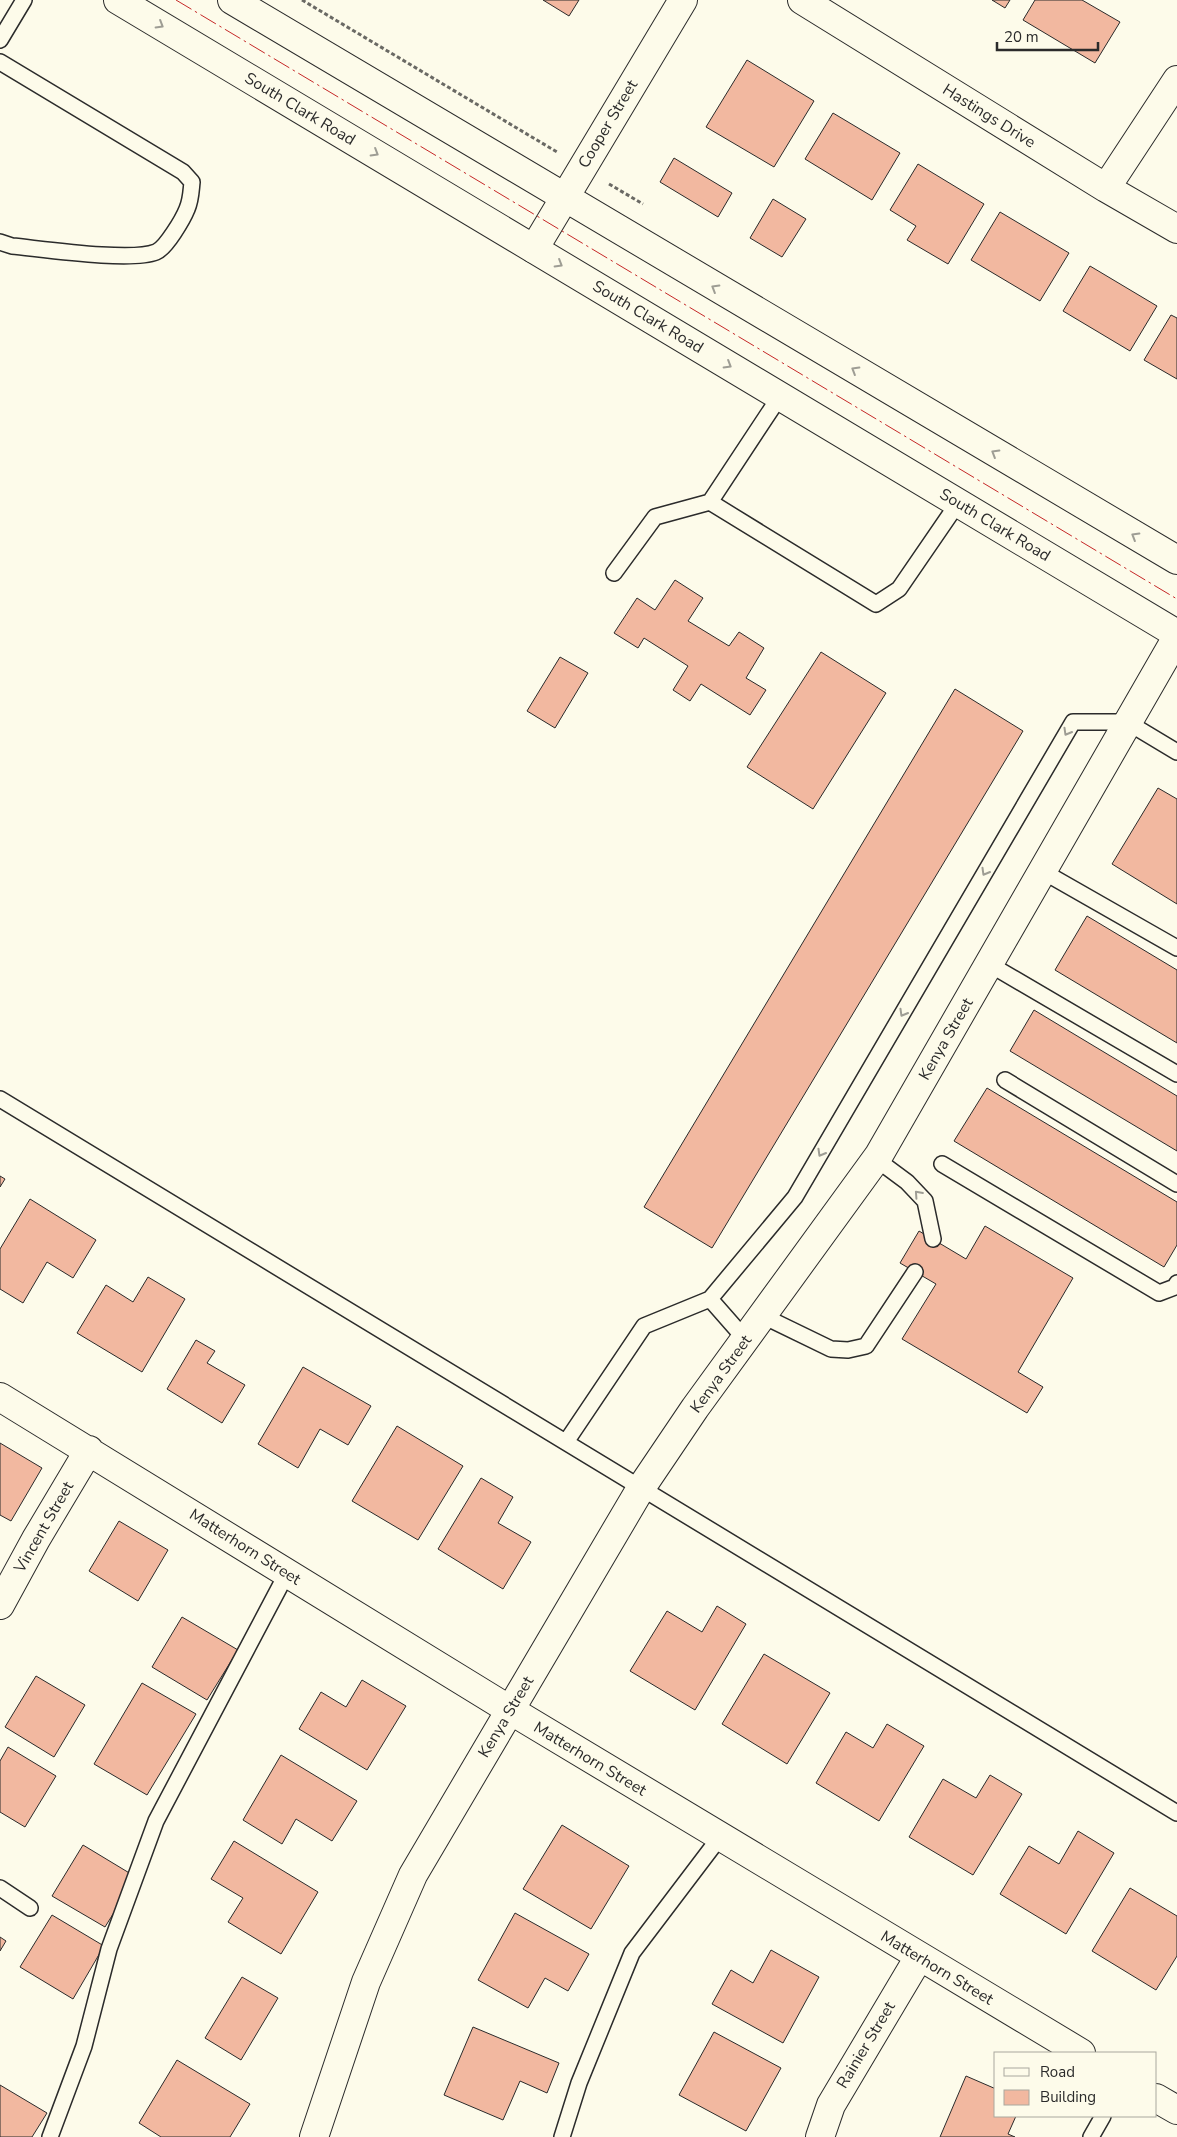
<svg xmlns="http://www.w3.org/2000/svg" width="1177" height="2137" viewBox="0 0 1177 2137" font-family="'Nunito Sans',sans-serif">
<rect width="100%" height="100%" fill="#fdfbea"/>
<path fill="#f2b8a0" stroke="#2b2b2b" d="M543,0H579L569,16Z
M992,0H1010L1005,8Z
M1035,0H1082L1120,22L1095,63L1023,20Z
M747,60L814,101L774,167L706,127Z
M833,113L900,153L872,200L805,159Z
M674,158L732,193L718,217L660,182Z
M918,164L984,204L948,264L907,240L916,226L890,210Z
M773,199L806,219L782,257L750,238Z
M1000,212L1069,253L1040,301L971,260Z
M1090,266L1157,306L1130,351L1063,311Z
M1171,315L1177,318V379L1144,360Z
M675,580L703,598L688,621L729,646L739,632L764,648L746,678L766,690L750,715L701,684L690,701L673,690L688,666L644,638L638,648L614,633L637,598L655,610Z
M821,652L886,693L813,809L747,767Z
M560,657L588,673L555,728L527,711Z
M955,689L1023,731L712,1248L644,1207Z
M1158,788L1177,799V904L1112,864Z
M1087,916L1177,970V1043L1055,970Z
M1034,1010L1177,1096V1151L1010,1051Z
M987,1088L1177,1202V1245L1164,1267L954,1141Z
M0,1176L5,1179L0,1187Z
M30,1199L96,1240L73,1278L47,1262L23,1303L0,1289V1249Z
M985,1226L1073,1278L1018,1372L1043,1387L1027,1413L902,1339L936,1284L900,1263L919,1231L966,1259Z
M148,1277L185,1299L142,1372L77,1333L106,1285L133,1302Z
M196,1340L215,1351L207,1363L245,1385L222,1423L167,1389Z
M303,1367L371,1406L348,1445L320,1429L298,1468L258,1444Z
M397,1426L463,1466L418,1540L352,1501Z
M0,1443L42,1468L11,1521L0,1515Z
M481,1478L513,1497L498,1523L531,1542L503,1589L438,1549Z
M119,1521L168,1550L138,1601L89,1571Z
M717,1606L746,1624L695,1710L630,1671L667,1611L702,1632Z
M182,1617L238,1650L207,1700L152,1667Z
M764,1654L830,1693L787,1764L722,1724Z
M36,1676L85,1705L54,1757L5,1727Z
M362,1680L406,1706L367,1770L299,1729L321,1692L346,1707Z
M142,1683L196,1714L147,1795L94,1764Z
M887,1724L924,1746L879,1821L816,1783L846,1732L873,1748Z
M8,1747L56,1776L25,1827L0,1812V1761Z
M281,1755L357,1801L332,1841L296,1819L282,1844L243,1820Z
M990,1775L1022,1794L973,1875L909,1837L943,1779L976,1798Z
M562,1825L629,1866L591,1929L523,1889Z
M1078,1831L1114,1853L1066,1934L1000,1894L1029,1846L1059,1864Z
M234,1841L318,1892L281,1954L228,1922L243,1898L211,1879Z
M83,1845L136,1877L105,1927L52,1896Z
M1130,1888L1177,1916V1956L1156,1990L1092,1951Z
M515,1913L589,1954L568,1991L545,1978L528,2008L478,1980Z
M52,1915L104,1946L73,1999L20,1967Z
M0,1937L6,1941L0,1951Z
M771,1950L819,1977L783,2043L712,2004L731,1970L753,1983Z
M242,1977L278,1998L241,2060L205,2038Z
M473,2027L559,2063L547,2093L520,2081L503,2120L444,2095Z
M714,2032L781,2068L746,2131L679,2095Z
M177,2060L250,2104L230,2137H161L139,2123Z
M966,2076L996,2089V2116H1016L1008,2134L1015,2137H940Z
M0,2085L47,2113L32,2137H0Z"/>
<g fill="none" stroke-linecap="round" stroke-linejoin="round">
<defs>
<path id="service" d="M0,40L24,0
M0,62L183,172L192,182C191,191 191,200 187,209C183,219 166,248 156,252C131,262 43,249 12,246L0,242
M710,502L780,396
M614,573L655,517L710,502L876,604L899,589L958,503
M1042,871L1177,948
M989,964L1177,1074
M1005,1080L1177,1184
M0,1099L1177,1813
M876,1159L907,1182L925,1201L933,1239
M942,1164L1159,1293L1175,1287L1177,1283
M710,1299L746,1340
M763,1316L831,1349L848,1350L866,1346L915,1272
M566,1442L644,1326L710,1299L795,1197L1073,722H1127L1177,752
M0,1888L30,1908
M50,2137L84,2046L109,1949L156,1821L287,1573
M562,2137L579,2083L632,1953L720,1837
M1091,2137L1103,2116"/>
<path id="minor" d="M802,0L1106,188L1177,229
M1106,188L1177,80
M534,249L683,0
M0,1397L510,1710L1081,2053
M0,1605L36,1539L89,1450
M1156,2098L1177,2110
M314,2137L366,1982L413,1875L641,1488L695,1408L879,1155L1177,637
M820,2137L831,2105L919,1957"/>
<path id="secondary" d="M118,0L1177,634
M232,0L1177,560"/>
</defs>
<use href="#service" stroke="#2b2b2b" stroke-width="18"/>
<use href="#minor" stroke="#2b2b2b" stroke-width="30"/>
<use href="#secondary" stroke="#2b2b2b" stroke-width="30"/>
<path stroke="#6a6964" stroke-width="3" stroke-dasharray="4 2.5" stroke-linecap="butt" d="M302,0L557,152
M609,184L643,204"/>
<use href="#service" stroke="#fdfbea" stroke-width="15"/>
<use href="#minor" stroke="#fdfbea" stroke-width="28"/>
<use href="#secondary" stroke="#fdfbea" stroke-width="28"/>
<path stroke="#c62828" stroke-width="1" stroke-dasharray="18 4 2.5 4" stroke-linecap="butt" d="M176,0L1177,599"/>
</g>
<defs><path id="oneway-chevron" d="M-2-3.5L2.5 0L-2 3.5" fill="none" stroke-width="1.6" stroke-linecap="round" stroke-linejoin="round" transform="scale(1.25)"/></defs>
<g stroke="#9e9d94">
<use href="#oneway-chevron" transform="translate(160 25) rotate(31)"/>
<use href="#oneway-chevron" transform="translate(375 153) rotate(31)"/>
<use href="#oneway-chevron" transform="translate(559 264) rotate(31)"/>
<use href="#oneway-chevron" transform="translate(715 288) rotate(-149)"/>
<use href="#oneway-chevron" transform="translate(728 365) rotate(31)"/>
<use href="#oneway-chevron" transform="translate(855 370) rotate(-149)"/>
<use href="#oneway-chevron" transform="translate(995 453) rotate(-149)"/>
<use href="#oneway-chevron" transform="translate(1135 536) rotate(-149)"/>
<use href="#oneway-chevron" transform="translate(1067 732) rotate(120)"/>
<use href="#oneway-chevron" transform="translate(985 872) rotate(120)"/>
<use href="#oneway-chevron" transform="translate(903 1013) rotate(120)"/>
<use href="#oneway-chevron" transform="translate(821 1153) rotate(120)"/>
<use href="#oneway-chevron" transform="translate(918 1194) rotate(-132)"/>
</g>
<g text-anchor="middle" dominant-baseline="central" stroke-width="4" stroke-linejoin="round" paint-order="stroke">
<g font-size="16" fill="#2b2b2b" stroke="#fdfbea">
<text transform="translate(300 109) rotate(31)">South Clark Road</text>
<text transform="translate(989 116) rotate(32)">Hastings Drive</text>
<text transform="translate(608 124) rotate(-59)">Cooper Street</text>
<text transform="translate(648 317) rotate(31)">South Clark Road</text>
<text transform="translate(995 525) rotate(31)">South Clark Road</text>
<text transform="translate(946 1039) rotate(-60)">Kenya Street</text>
<text transform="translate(721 1374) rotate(-54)">Kenya Street</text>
<text transform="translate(44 1527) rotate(-60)">Vincent Street</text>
<text transform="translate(245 1547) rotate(32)">Matterhorn Street</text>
<text transform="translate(506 1717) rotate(-59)">Kenya Street</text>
<text transform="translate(590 1759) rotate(31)">Matterhorn Street</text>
<text transform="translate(937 1968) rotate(31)">Matterhorn Street</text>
<text transform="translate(866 2045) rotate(-59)">Rainier Street</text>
</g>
</g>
<rect x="994" y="2052" width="162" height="65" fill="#fdfbea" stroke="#a9a89e"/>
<rect x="1004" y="2068" width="25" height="8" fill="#fdfbea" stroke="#a9a89e"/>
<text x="1040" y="2077" font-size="15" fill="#2b2b2b">Road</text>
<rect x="1004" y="2090" width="25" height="15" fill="#f2b8a0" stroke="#a9a89e"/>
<text x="1040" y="2102" font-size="15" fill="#2b2b2b">Building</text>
<path d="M997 42v8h101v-8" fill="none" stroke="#2b2b2b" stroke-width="2.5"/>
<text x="1004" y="42" font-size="15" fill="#2b2b2b" stroke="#fdfbea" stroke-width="4" paint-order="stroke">20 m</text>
</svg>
